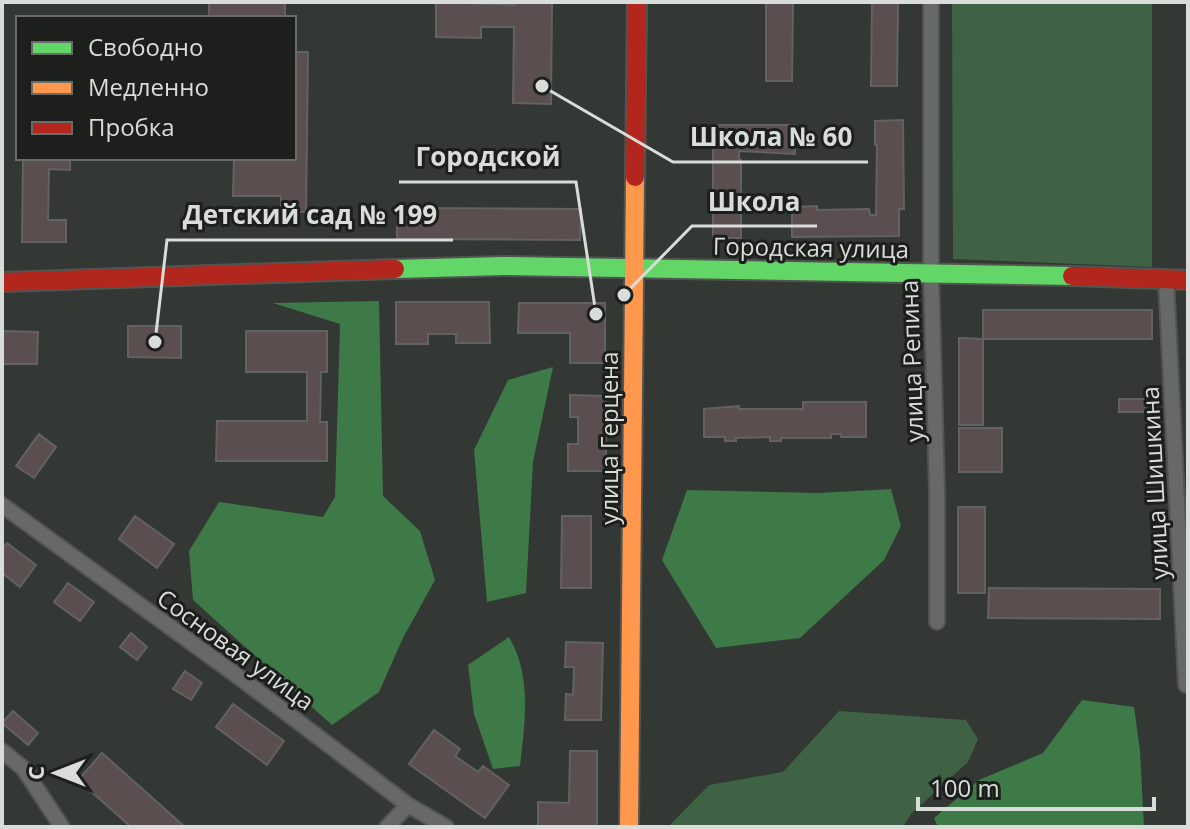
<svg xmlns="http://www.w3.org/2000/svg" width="1190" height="829" viewBox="0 0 1190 829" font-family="'Open Sans',sans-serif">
<rect width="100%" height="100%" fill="#333834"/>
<path fill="#3e6243" d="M952,2H1152V267L953,259Z
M839,711L966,720L978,739L968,762L911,814L903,827H668L709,785L783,772Z"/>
<path fill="#3d7a47" d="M379,301L383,496L420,531L435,580L403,638L379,692L332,725L193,600L189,551L219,502L323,517L335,497L340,324L273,303Z
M553,367L533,462L526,593L487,602L474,450L508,380Z
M891,489L901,526L884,560L800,638L716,648L662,560L687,490L819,493Z
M509,637C532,676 525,722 520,766L493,769L474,714L468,665Z
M1082,700L1134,707L1140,751L1144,827H938L934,818L979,780L1043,753Z"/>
<path fill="#5a4e4e" stroke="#626260" stroke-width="2" d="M209,2H285V18H209Z
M436,2L514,5V2H552L551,104L513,103L514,27H481V38L436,37Z
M766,2H793L792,81H766Z
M872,2H898L897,86H871Z
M294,52H308L306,212H281V196H233L234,158H294Z
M903,120L904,209H899V236L792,237V207L817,206V210L869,209L870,215H876L877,145H875V121Z
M713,125H795V154L739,151V160H741V238H713Z
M23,158H70V170L49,169L48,220H66V242H22Z
M397,208L581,209L580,240L397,239Z
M396,302H489L490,343H456V334H428V344H396Z
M519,303H605V363H570V333H518Z
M983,310H1152V339H983Z
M128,326H181V358L128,357Z
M2,331L38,332L37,364H2Z
M246,331H327V372H321L320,422H327V461H216L217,421H307V372H246Z
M959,338L983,339V425H959Z
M570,395L606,396V471H568V444H578V417H570Z
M1119,399H1146L1145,412H1119Z
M803,402H866V437H841V434H831V438H781V441H770V437L736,438V441H725V437H704V409L739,406V409H803Z
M959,428H1002V472H959Z
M39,434L56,447L34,478L16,466Z
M958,507H985V593H958Z
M135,516L174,544L157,568L119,539Z
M562,516H591V588H561Z
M7,543L36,565L20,587L2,573V549Z
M68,583L94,602L80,621L54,602Z
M989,588L1160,589V619L988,618Z
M131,633L147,647L137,660L120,647Z
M566,642L603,643L601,720H565L566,694L573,695L574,667H565Z
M185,671L202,683L191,700L173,689Z
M233,704L284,741L267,765L216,727Z
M13,711L38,733L28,745L2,723Z
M434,730L460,749L455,756L478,772L483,766L509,785L485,818L409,764Z
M570,751H597V827H538V802L569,803Z
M102,753L185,827H131L78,780Z"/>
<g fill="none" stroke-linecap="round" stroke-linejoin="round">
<defs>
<path id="street" d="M931,2V273L937,493V622
M1166,278L1186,685H1188
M2,505L243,680L408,805L446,827
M2,751L23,768L62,827
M387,827L408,805"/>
<path id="fast" d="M395,269L503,266L1072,276"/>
<path id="slow" d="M629,827L635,177"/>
<path id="jam" d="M635,177L637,2
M1072,276L1188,280
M2,282L395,269"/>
</defs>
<use href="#street" stroke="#515552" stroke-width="18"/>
<use href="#fast" stroke="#515552" stroke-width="22"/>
<use href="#slow" stroke="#515552" stroke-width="22"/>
<use href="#jam" stroke="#515552" stroke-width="22"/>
<use href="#street" stroke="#666966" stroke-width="14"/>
<use href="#fast" stroke="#63d668" stroke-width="18"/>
<use href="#slow" stroke="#ff974d" stroke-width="18"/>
<use href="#jam" stroke="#b3261e" stroke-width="18"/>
</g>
<g text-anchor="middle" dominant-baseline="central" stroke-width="6" stroke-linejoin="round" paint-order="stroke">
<g font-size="24" fill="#d9ddd9" stroke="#1c1f1c">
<text transform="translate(811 247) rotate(1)">Городская улица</text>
<text transform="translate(911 361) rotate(-92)">улица Репина</text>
<text transform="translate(608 438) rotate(-90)">улица Герцена</text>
<text transform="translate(1154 483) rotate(-93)">улица Шишкина</text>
<text transform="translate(236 649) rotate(36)">Сосновая улица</text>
</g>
</g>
<path fill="none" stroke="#d9ddd9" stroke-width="3" d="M542 86L673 162H868M596 314L576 182H399M624 295L692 226H817M155 342L167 240H453"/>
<g fill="#d9ddd9" stroke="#1c1f1c" stroke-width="3">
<circle cx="542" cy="86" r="8"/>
<circle cx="596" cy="314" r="8"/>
<circle cx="624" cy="295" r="8"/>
<circle cx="155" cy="342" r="8"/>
</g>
<g font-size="26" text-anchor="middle" font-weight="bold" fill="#d9ddd9" stroke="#1c1f1c" stroke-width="6" stroke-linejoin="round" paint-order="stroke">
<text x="771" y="146">Школа № 60</text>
<text x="488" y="166">Городской</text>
<text x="754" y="211">Школа</text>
<text x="310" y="224">Детский сад № 199</text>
</g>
<rect width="1190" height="829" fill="none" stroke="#d9ddd9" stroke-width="8"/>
<rect x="16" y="16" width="280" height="144" fill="#1c1f1c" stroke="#686b68" stroke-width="2"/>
<rect x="32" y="42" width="40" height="12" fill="#63d668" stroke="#686b68" stroke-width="2"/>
<text x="88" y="56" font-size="24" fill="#d9ddd9">Свободно</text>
<rect x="32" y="82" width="40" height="12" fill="#ff974d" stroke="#686b68" stroke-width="2"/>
<text x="88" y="96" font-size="24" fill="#d9ddd9">Медленно</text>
<rect x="32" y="122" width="40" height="12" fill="#b3261e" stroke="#686b68" stroke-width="2"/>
<text x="88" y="136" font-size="24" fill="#d9ddd9">Пробка</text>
<g transform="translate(56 773) rotate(270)" stroke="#1c1f1c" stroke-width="6" paint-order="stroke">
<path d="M0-6L14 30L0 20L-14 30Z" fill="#d9ddd9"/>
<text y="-12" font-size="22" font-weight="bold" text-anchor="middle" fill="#d9ddd9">С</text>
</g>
<path d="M918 797v12h236v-12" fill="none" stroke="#d9ddd9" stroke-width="4"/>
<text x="930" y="797" font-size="24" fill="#d9ddd9" stroke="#1c1f1c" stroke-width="6" paint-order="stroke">100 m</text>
</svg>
